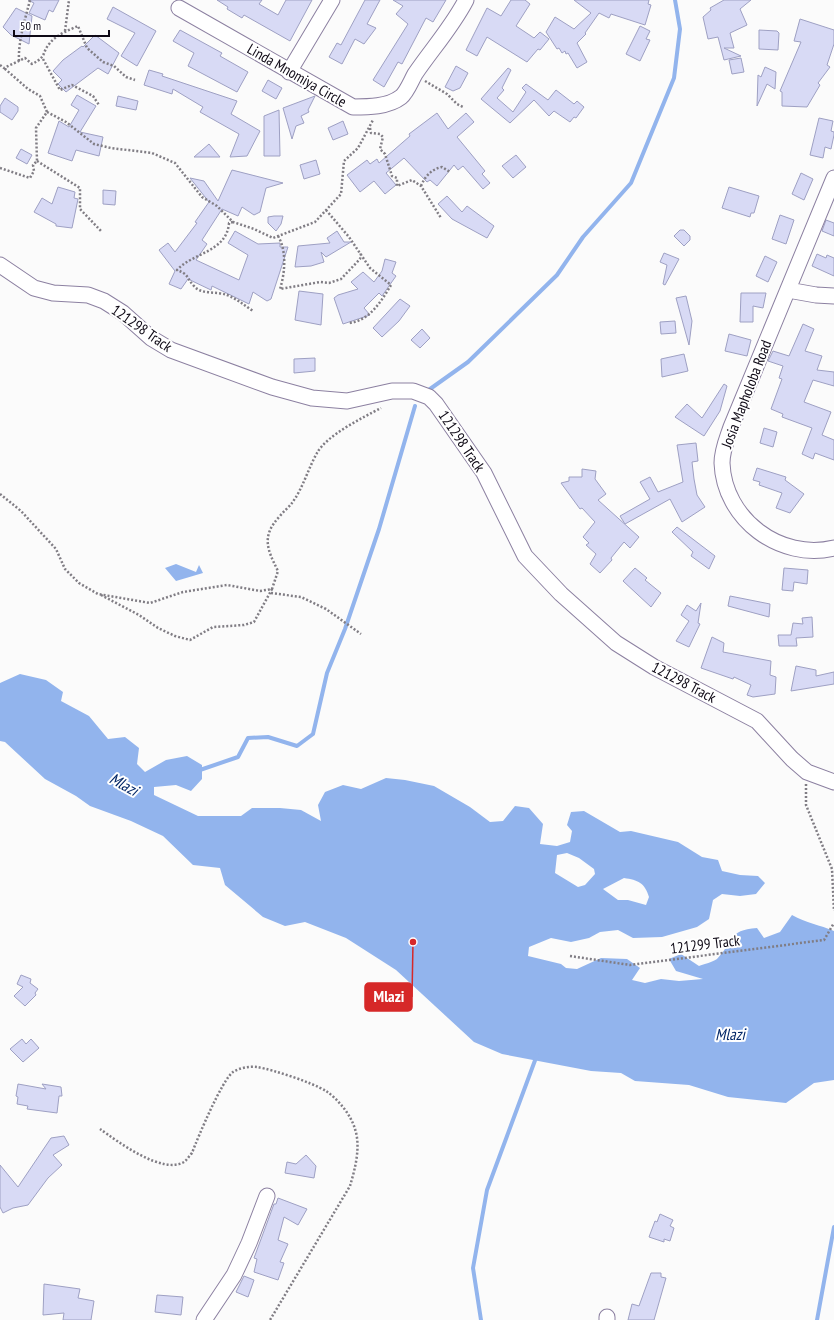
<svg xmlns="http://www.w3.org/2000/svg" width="834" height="1320" viewBox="0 0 834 1320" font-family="'PT Sans Narrow',sans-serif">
<rect width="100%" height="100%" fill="#fbfbfb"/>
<path fill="#92b4ed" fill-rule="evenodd" d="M176,564L196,572L199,565L203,573L176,581L165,568Z
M20,674L46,680L63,692L61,701L89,716L108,739L125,737L139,748L137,764L145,772L166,760L187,756L202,765V779L191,791L176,785L154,787V795L198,816H241L252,808H280L301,810L321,821L318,805L325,792L343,785L361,789L386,778L405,780L434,786L470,807L490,822L503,821L515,806L529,808L543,824L540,844L557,846L570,842L572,831L567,825L571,812L584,811L620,832L631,831L678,842L702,857L718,860L722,871L740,875L758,876L765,883L756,894L740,896L722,894L713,900L709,919L697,927L662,937L633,938L618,930L600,932L589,938L571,942L551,938L529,947L528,956L561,964L566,968L577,969L601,958L627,959L640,968L632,980L645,983L661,979L679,981L703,979L676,971L669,959L681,954L699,966C704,964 713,962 717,959C734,942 727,930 757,928L764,938L780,932L792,915C806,923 820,925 834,931V1080L814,1083L786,1103L728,1097L689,1085L635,1081L621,1073L591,1071L502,1054L474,1042L396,970L346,938L305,922L285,926L263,917L225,885L220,868L193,865L163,836L131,821L90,806L76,796L45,779L5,742L0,741V683ZM567,853L579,858L594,869L595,874L585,885L578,887L555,873L557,855ZM624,878C638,880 645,883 649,897L646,905L628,900H618L603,889Z"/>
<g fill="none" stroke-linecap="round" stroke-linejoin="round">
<path stroke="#92b4ed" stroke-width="4" d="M430,389L468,362L557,275L583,237L631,183L674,78L680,29L675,0
M197,771L238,757L248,738L268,737L297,746L313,734L327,673L345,629L379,529L415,406
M481,1320L473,1268L487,1190L537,1055
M817,1320L834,1227"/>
</g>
<path fill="#d8daf5" stroke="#9ea0c3" d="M28,0H59L53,12L49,10L45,20L29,13L34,3Z
M217,0H262L259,4L278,15L286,0H312L290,41L244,15L242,18L227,9L228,7Z
M365,0H380L367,24L376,28L364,44L355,39L342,64L329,57L337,43L341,45Z
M393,0H446L433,22L426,18L402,64L398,62L384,87L373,80L408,24L396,14L403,6Z
M511,0H525L530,4L516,26L534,38L540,32L549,39L540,50L538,49L527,62L487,37L477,56L466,50L487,8L501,16Z
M574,0H649L648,4L651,5L645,25L611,14L609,18L599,13L585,33L586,34L577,43L587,62L577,68L568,53L566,54L565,51L562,53L559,48L557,49L546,32L555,17L574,29L591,13Z
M724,0H751L740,9L747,25L730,33L734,48H724L741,56L724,60L718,37L708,39L703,17L711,10L710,8Z
M113,7L156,31L137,66L121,56L135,33L107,19Z
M16,8L32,16L29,44L11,35L3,27Z
M800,19L834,30V44L827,65L830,67L818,83L820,85L807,107L782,106V92L780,91L801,42L794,41Z
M640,26L650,31L646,39L650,40L640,61L626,54Z
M180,30L222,53L220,56L248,72L237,92L188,66L194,53L173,41Z
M759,30L777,31L779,33L778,50L759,49Z
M95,35L119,53L108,74L98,68L66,92L58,84L62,80L53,71L63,60L82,46L83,47Z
M741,58L744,72L732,74L729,60Z
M456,66L468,73L460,88L453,91L445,87Z
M765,67L776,72L775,89L767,84L757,106L758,75L761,77Z
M508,68L511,70L502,88L504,90L497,98L513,112L526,92L522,88L526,84L548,100L556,90L574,104L577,101L584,107L576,118L574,117L570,122L554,111L549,116L534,100L510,123L481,99Z
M149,70L163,74L162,76L237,101L231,114L260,131L247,156L230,157L239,134L200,112L203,107L173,89L172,94L144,85Z
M268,80L282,88L276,99L262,91Z
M77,95L96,106L80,132L103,137L99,156L76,150L72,161L48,153L59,121L69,127L79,110L71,105Z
M118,96L138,101L136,110L116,106Z
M315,96L308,110L309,112L301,116L304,123L296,126L292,139L283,108Z
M5,98L18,107V111L12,120L0,112V106Z
M279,110L280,156H264V116Z
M437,113L448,129L466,113L474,122L457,137L485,171L482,174L490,183L483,189L463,166L458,170L454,165L437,186L430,180L427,182L404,158L386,173L396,185L385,194L374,181L360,192L347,175L367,160L370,164L377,159L379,163L410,136L409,134Z
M819,118L833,121L831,131L834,132V135L831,149L825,147L823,158L810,155Z
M343,121L348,134L333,140L328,128Z
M209,144L220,157H194Z
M21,149L32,155L27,164L16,158Z
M516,155L526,167L513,178L502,166Z
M316,160L320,174L304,179L300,165Z
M232,170L283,183L266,188L260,212L254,215L242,207L238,216L222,209L202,240L207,244L196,260L239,280L248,255L228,243L235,231L258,244L280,243V247H288L271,299L267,301L253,292L249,304L212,286L211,290L188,279L181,289L169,284L175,271L159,250L168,243L175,252L197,223L195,222L209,202L190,178L204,181L218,201Z
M801,173L813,179L804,200L792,194Z
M58,187L75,192L74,198L78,199L72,228L56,226V224L34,212L42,198L52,204Z
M729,187L759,196L754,213H751L750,217L722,208Z
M103,190L116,191L115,205L103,204Z
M447,196L462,212L467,206L494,226L487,238L452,219L438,204Z
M780,215L794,220L786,244L772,239Z
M274,216H283L281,224L276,231L268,223V217Z
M826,220L834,223V236L822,231Z
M680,230H684L690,236V240L684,246L674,236Z
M337,231L344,242H351L326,257L321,252L324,262L311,266L295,267L298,246L330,243L327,238Z
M664,253L679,259L665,285L663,284L667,265L660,262Z
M817,254L826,258L827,255L834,258V276L812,266Z
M765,256L777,262L768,282L756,276Z
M385,259L396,262L392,273L396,276L382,296L379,293L364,308L370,315L343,324L334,298L338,295L358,289L351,282L363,272L374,282L382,271Z
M299,291L323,294L321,325L295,320Z
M741,293H766L763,308L753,306V322H740Z
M686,296L692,321L689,345L676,298Z
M400,299L410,306L399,321L382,337L373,328Z
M675,321L676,333L661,334L660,322Z
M803,324L814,329L805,351L822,356L817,370L834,372V386L813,380L804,402L831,412L822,435L834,440V460L815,453L813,459L802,454L812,428L782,417L783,414L771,409L782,379L779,378L783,366L768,361L773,351L789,356Z
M422,329L430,338L420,348L411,340Z
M729,334L751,340L747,356L725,351Z
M684,354L688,371L662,377L661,359Z
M315,358V371L294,373V359Z
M724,384L727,386L720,411L704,436L675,417L687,404L702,418Z
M764,428L777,432L773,447L760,443Z
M696,443L698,461L692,462L694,479L697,495L705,507L682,522L670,499L625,524L620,516L650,499L640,482L650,477L658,492L683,482L677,445Z
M757,468L786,477L785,480L804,494L790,513L776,508L782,493L759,485L760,482L753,480Z
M582,469L596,471L595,479L606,494L598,500L639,537L630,548L624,542L611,558L612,560L600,573L590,564L596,554L586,545L589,543L583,537L595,522L582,508L580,509L561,483L569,481V477H582Z
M677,527L715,556L709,569L691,556L693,552L672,532Z
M635,568L647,578L645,580L661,593L651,607L623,581Z
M784,568L808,570L807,584L794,582L793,591L782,590Z
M730,596L770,604L769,617L728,606Z
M701,603L698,623L700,624L689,647L676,641L689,621L681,615L687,605L696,611Z
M812,617L813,637L796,638L797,646H779L778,635H791L793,623L803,624L802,618Z
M712,637L724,643L723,652L771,661L770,675L776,677L775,694L753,697L747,695L751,685L734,677L733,679L701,668Z
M796,666L816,670V676L834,672V684L791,691Z
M21,975L31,979L30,983L38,989L35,993L36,995L25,1006L14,996L23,987L17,984Z
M22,1039L26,1044L31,1039L39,1048L23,1062L10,1049Z
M18,1084L46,1089L42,1084L61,1087L62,1096H59L57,1113L27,1109L28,1106L17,1104L18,1097L16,1096Z
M64,1136L69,1145L53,1155L62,1165L48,1178L28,1205L13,1208L3,1213L0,1207V1165L18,1187L51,1138Z
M306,1155L316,1166L314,1178L285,1173L287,1162L296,1164Z
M278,1198L307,1209L298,1225L284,1217L278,1240L288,1244L280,1262L284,1263L278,1280L254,1272L257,1259L254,1258L274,1204H276Z
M660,1214L673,1220L670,1226L674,1228L670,1241L664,1239V1242L649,1237L655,1221L657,1222Z
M651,1273H661V1277L666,1278L654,1320H628L632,1304L639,1306Z
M244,1276L254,1280L248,1297L236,1292Z
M44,1284L80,1289L78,1298L94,1301L91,1320H63L64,1313L43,1315Z
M157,1295L183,1297L181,1315L155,1312Z"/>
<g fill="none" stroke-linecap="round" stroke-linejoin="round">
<defs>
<path id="minor" d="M179,8L353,107C368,107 388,107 401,97C407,92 411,81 415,74C432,49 452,27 466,0
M289,72L332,0
M834,178L731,427C727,439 722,450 722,463C724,519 780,561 834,548
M0,265L34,288L53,293L88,295L104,301L123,313L151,338L171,350L272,387L312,398L347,401L392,391H413L429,397L436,404L484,473L525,556L561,594L616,643L654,667L757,721L792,759L807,772L834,782
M788,290L816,295L834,296
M204,1320L234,1275L249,1243L267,1196
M607,1320V1317"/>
</defs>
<use href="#minor" stroke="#8c80a1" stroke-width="17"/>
<path stroke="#807d84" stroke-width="2.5" stroke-dasharray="2 2" stroke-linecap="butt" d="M65,31L69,0
M43,59L60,90L72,85L93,96L99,105
M19,61C18,41 25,20 30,0
M0,65L4,68L25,58L32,64C48,56 41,53 50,43C56,35 69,30 78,26L87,48L103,62L114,66L126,77L135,80
M425,81L447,94L457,104L463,107
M47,112L66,122L94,144L111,148L152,153L175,163L202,197L217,206L233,222L254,229L273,238L315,222L341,194L344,161L358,148L373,120
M370,128L371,133L380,134L383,137L380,149L385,154L392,176L397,178V186L412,180L421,186L441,218
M37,161L80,188V209L101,231
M0,168L30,178L34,171L33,165L37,161L36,128L47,112L40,96L28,89L4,68
M421,186C425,176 432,169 442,167L450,172
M326,210L349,237L370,268L391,285C381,302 369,321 349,323
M233,222L229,223C227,252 192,253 177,270C189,274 187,279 194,286C201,295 217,291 227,295C237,299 244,305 253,311
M278,236C287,251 285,273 280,289L320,282L329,283L341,279L360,259L361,253
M0,494L21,511L56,549L65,569L79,583L98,594L150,603L183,592L227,585L260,591L272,589L278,571C267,549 261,536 280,516C284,511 289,507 292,503C303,488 308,469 317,453C327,435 362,418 381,408
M271,593L301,597L326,609L361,634
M101,595L139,615L158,628L175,636L190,640L213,627L244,625L254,622L272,589
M806,784V805L832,869L834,911
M570,956L630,965L824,940L834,923
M100,1129C117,1141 162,1175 184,1162C187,1160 189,1156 192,1153C198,1137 222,1080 233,1072C239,1068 249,1066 257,1067C274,1070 311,1082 326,1091C338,1099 351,1115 355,1129C361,1147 355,1169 350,1186L270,1320"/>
<use href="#minor" stroke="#fff" stroke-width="15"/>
</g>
<g text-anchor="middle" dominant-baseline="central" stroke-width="4" stroke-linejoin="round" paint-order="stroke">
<g font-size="15" fill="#0e0915" stroke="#fff">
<text transform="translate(297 75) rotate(30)">Linda Mnomiya Circle</text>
<text transform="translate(142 328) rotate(35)">121298 Track</text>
<text transform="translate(746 394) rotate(-69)">Josia Mapholoba Road</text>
<text transform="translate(462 441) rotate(56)">121298 Track</text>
<text transform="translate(684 682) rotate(28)">121298 Track</text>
<text transform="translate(705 944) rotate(-7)">121299 Track</text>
</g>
<g font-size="16" font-style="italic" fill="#022666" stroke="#fff">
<text transform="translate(124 784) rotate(29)">Mlazi</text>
<text transform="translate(730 1034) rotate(-1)">Mlazi</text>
</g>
</g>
<path fill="none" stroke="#d62828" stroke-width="1.5" d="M413 942L412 997"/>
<circle fill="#d62828" stroke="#fff" stroke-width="1.5" cx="413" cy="942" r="4"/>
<rect fill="#d62828" stroke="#d62828" stroke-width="1.5" x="365" y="983" width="47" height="28" rx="4"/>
<g font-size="16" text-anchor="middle" font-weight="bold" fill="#fff">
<text x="389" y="1002">Mlazi</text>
</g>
<path d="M14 30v6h95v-6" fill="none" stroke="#0e0915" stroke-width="2"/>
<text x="20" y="30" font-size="12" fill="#0e0915" stroke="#ffffff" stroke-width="3" paint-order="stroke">50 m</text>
</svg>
